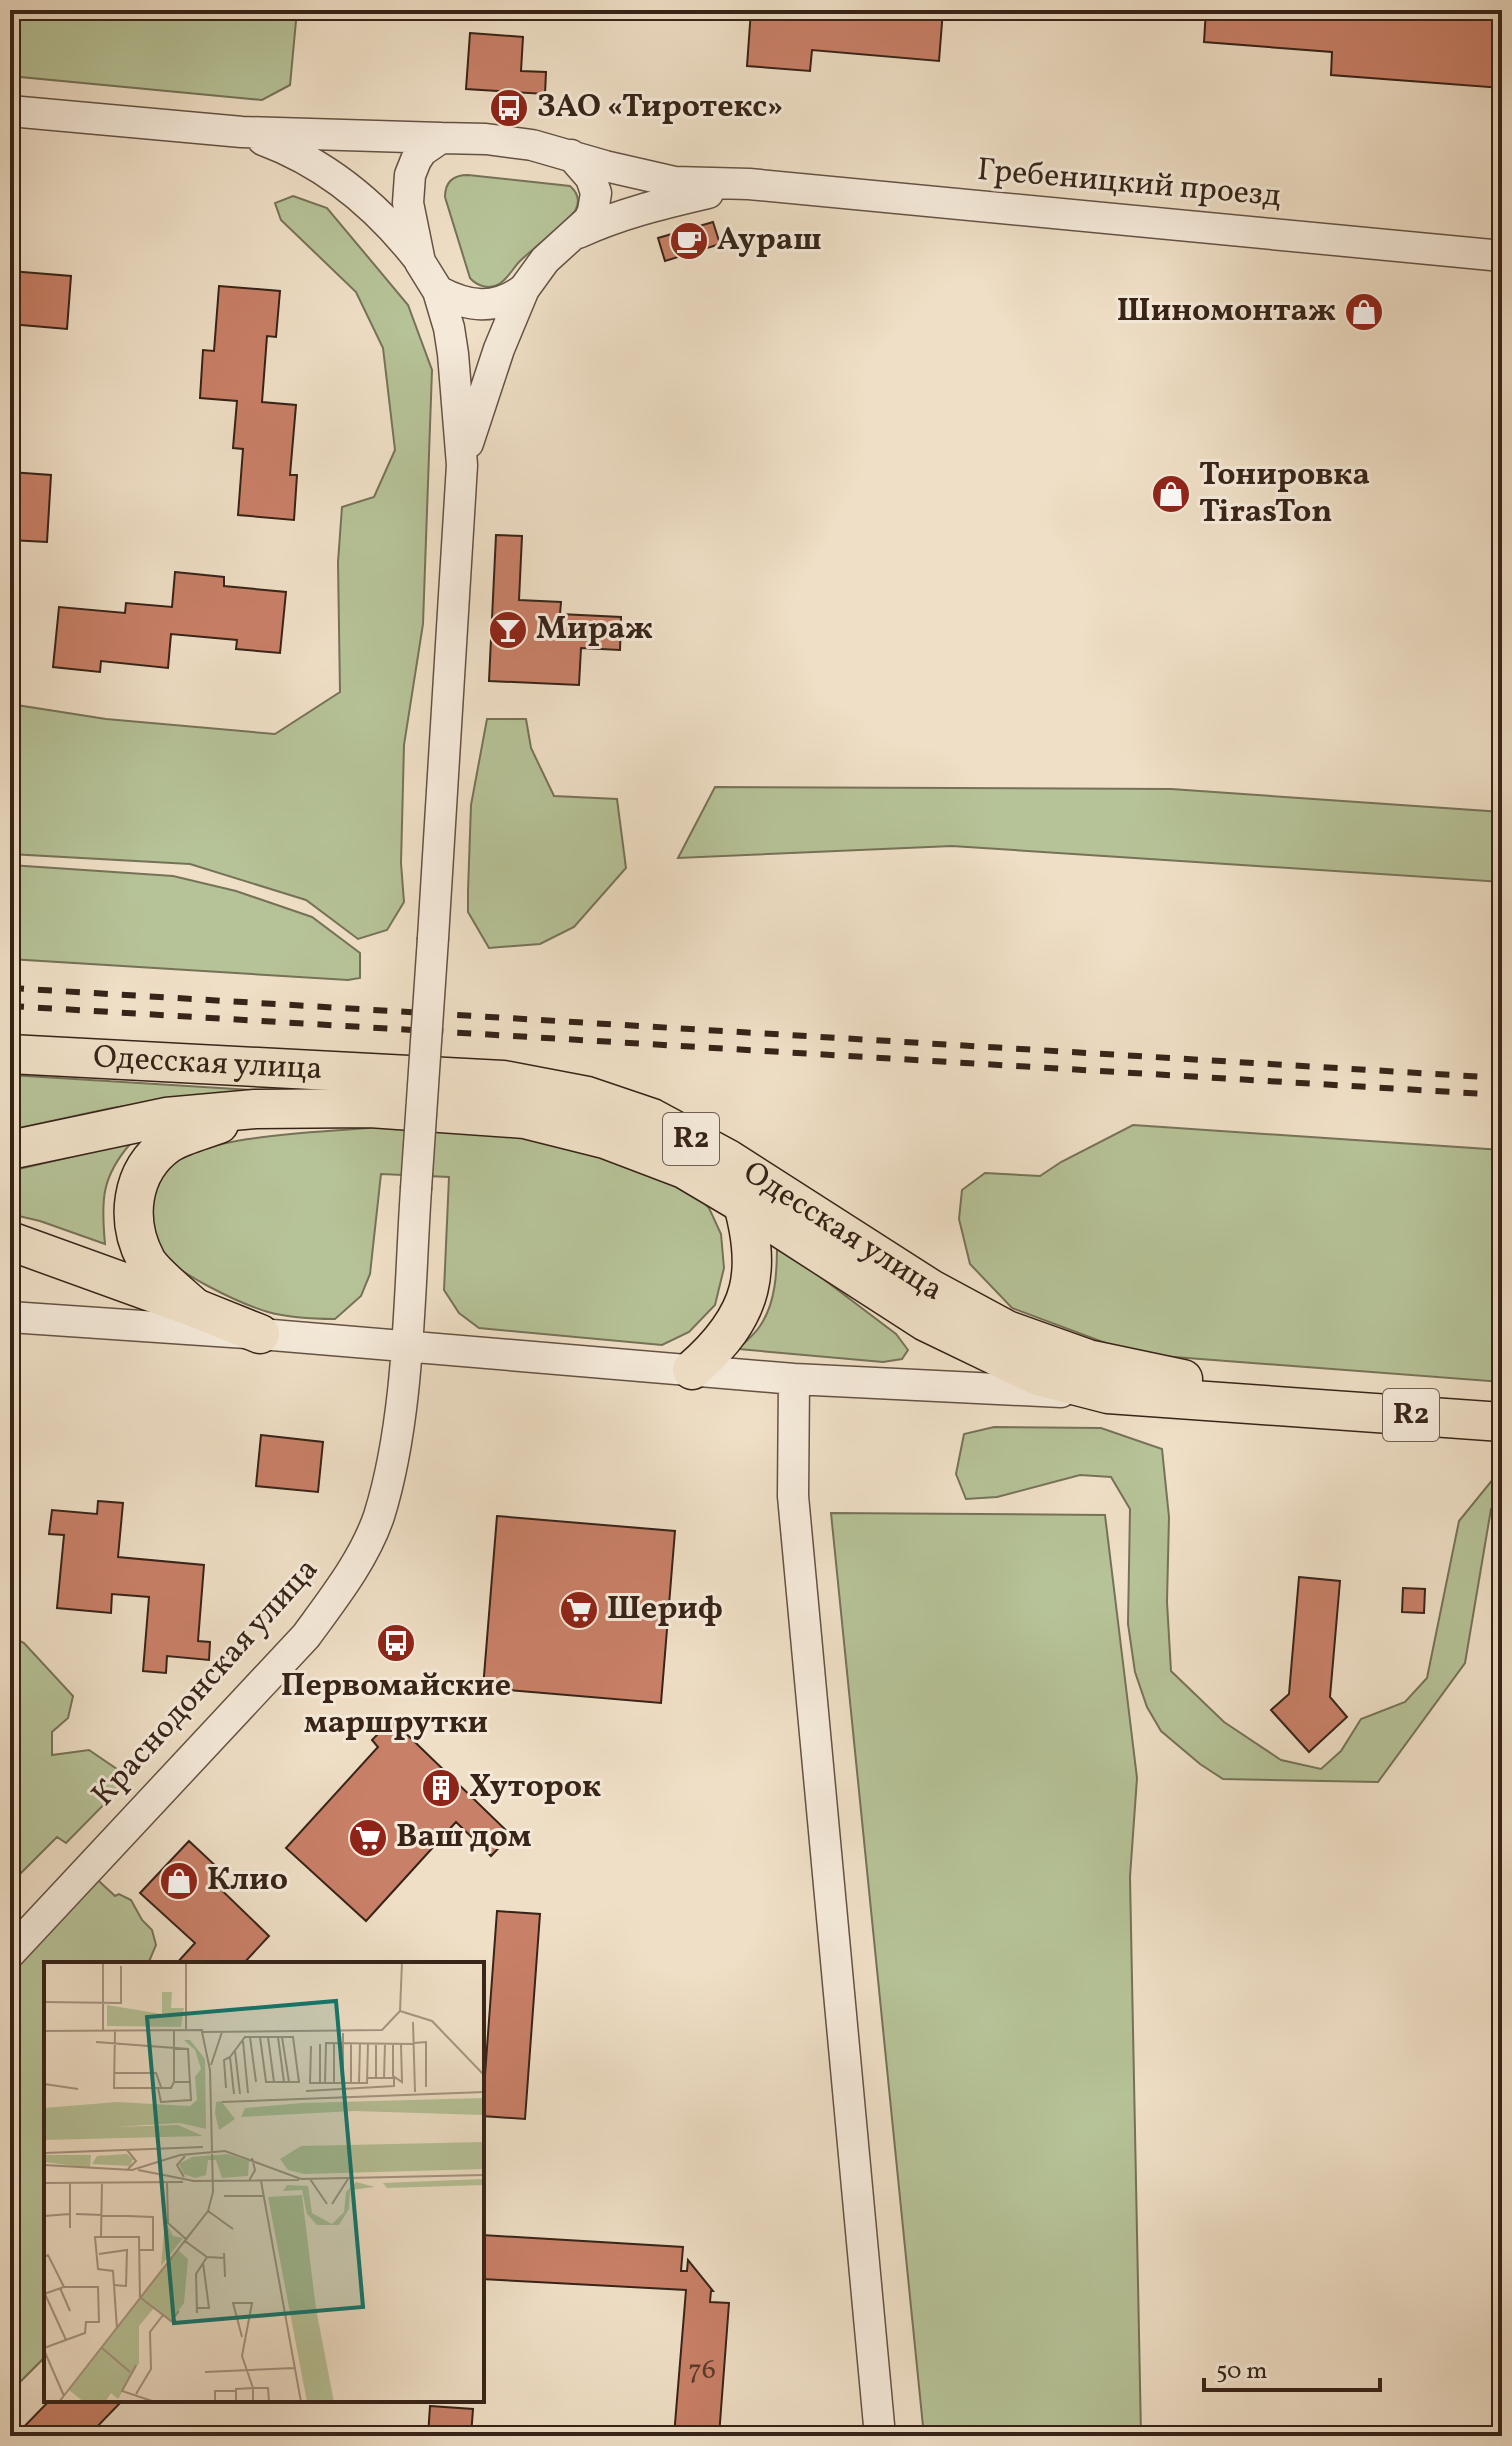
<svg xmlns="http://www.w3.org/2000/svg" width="1512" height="2446" viewBox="0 0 1512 2446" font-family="Vollkorn,serif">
<rect width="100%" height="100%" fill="#efdfc6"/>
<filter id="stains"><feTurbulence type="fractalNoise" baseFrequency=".0025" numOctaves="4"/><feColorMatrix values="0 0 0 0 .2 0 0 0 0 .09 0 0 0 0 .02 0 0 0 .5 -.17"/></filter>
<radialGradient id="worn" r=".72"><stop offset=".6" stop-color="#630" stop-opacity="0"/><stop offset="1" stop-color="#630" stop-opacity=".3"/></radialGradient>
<path fill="#b6c297" stroke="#767258" stroke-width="2" d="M10,10H297L290,85L262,100L10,76Z
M468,175L570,186C577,192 580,200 576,209C573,217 530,251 520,261C513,268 507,280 499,284C489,290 477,286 470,278L445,197C445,182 453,175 468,175Z
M293,196L327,208L408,305L432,370L423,624L404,745L401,863L404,902L387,930L358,939L306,900L190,864L10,854V704L106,719L275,734L340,692L338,562L342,507L374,497L395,450L383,348L356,292L281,220L275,203Z
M487,719H526L531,748L554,796L617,799L626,868L574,927L540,944L489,948L468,912V891L471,805Z
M715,787L1171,789L1502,812V882L952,846L678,858Z
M10,865L173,876L236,891L312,917L360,953V978L348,980L10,959Z
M10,1075L315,1094L171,1099L112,1108L10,1130Z
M1133,1125L1502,1150V1382L1135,1354L1012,1308L970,1264L959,1219L962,1190L985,1173L1040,1176L1061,1162Z
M377,1127L452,1131L549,1140L684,1183L709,1208L721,1234L724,1268L715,1305L689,1332L662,1345L479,1328L459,1313L444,1290L449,1177L381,1174L370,1274L361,1296L335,1319C312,1319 290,1318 268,1312C241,1304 174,1273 158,1249C153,1240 149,1218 150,1208C152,1189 158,1172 175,1162C218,1133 324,1133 377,1127Z
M131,1143C101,1177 101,1201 105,1244L40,1221L10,1214V1171Z
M777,1244L896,1334L908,1350L902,1359L883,1362L738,1349C745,1342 755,1334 760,1326C776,1303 777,1271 777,1244Z
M994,1427L1101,1428L1162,1449L1169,1517L1167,1602L1171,1671L1224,1722L1281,1760L1321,1769L1341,1751L1361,1719L1405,1702L1427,1678L1459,1521L1502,1468V1509H1491L1465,1663L1378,1782L1223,1779L1200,1764L1161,1731L1147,1707L1135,1672L1128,1624L1130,1509L1111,1477L1080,1475L997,1497L966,1499L956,1474L964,1434Z
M831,1513L1105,1515L1137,1778L1130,1877L1141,2436H924Z
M10,1636L24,1643L73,1696L68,1718L52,1732V1755L89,1750L130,1778L66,1843L57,1837L10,1884Z
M87,1870L115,1896L119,1894L131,1900L142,1920L152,1930L156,1945L148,1964H46V2356L10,2392V1953Z"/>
<path fill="#c98068" stroke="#372318" stroke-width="2" d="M751,10H943L939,61L812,50L810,71L747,66Z
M1206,10H1502V88L1331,75L1332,52L1204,42Z
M470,33L523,37L521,71L546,72L545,94L466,89Z
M713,222L720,244L665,261L658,238Z
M10,271L71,276L67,329L10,324Z
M219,286L280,291L276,337L267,336L262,402L296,405L290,475H297L294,520L238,515L243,449L233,448L237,401L200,398L203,350L214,351Z
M10,472L51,475L47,542L10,540Z
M496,535L522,536L519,600L561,602L560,614L621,617L620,650L581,648L579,685L489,681Z
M175,572L224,577V586L286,592L280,653L236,649L237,640L171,634L168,668L101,661L100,672L53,667L59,607L125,613L126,603L172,607Z
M261,1435L323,1442L318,1492L256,1486Z
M98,1501L123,1503L118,1557L204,1565L198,1641L210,1642L209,1660L167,1656L166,1673L143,1671L149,1597L112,1594L111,1613L57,1608L64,1535L49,1534L52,1510L97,1514Z
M497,1516L675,1531L661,1703L483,1688Z
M1299,1577L1340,1581L1330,1697L1347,1717L1309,1752L1271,1710L1289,1694Z
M1403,1588L1425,1589L1424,1613L1402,1612Z
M392,1720L511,1835L491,1856L456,1822L366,1921L286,1848L378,1747L372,1740Z
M189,1841L219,1869L210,1879L269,1936L243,1964H176L195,1943L140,1893Z
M497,1911L540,1914L525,2119L482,2116Z
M482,2235L683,2247L681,2271H687L688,2260L713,2291H711L710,2302L729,2303L719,2436H674L686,2290L482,2279Z
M50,2400H123L88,2436H15Z
M430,2406L473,2409L471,2436H428Z"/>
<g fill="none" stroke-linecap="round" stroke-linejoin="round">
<defs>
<path id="minor" d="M10,111L242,132L441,138
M263,140C325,163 376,205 417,257
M578,233C622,213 661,204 708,193
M438,291C468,307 495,311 524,289
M468,443L499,349L524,289L545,260L589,220L593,211L596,193L591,178L571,155
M433,938L462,465L453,354L449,328L438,291L420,262L408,203L410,175L416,160L422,151L441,138L486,139L532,145L605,166L675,182L749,184L1502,256
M10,1317L260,1334L794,1379L1061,1392
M794,1379L793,1496L880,2436
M10,1953L306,1636C333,1599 364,1560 379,1516C410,1417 409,1293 416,1189"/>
<g id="major">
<path id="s1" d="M10,1054L503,1080L587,1096L652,1118L728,1159L931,1289L1007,1330L1088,1359L1183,1379"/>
<path d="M10,1150L166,1117L255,1109L370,1108L525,1119L605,1139L684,1169L743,1204L926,1322L1038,1376L1108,1394L1502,1422"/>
<path d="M10,1241L195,1308L260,1334"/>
<path d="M195,1308C182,1296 153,1273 146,1260C125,1221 130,1171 168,1144C182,1135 203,1130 219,1124"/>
<path d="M692,1370C755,1315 764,1270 739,1191"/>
</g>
</defs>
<use href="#minor" stroke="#655244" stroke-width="33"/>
<use href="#major" stroke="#372318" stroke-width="41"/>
<use href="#minor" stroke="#f5eada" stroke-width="30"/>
<use href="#major" stroke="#efdfc6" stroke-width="38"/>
<path stroke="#372318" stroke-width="6" stroke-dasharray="14 14" stroke-linecap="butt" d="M10,988L1502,1078
M10,1006L1502,1095"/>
<defs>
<path id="minor-bridge" d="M416,1189L433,938"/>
</defs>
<use href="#minor-bridge" stroke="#655244" stroke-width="33" stroke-linecap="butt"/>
<use href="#minor-bridge" stroke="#f5eada" stroke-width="30"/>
</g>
<defs>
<symbol id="bus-disc" viewBox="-11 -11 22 22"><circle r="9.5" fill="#8f2418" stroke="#f5eada"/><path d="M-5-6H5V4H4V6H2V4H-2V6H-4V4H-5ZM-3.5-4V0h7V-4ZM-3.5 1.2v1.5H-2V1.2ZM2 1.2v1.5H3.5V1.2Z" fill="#fff"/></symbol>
<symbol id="cafe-disc" viewBox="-11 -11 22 22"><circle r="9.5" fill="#8f2418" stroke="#f5eada"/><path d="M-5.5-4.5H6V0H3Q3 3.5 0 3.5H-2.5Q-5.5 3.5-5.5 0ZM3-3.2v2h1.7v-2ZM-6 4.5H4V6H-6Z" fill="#fff"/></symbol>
<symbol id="shop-disc" viewBox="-11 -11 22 22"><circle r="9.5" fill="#8f2418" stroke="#f5eada"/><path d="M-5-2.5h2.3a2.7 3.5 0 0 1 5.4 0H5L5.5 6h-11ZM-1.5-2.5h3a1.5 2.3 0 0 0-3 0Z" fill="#fff"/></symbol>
<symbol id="bar-disc" viewBox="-11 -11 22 22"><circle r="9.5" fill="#8f2418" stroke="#f5eada"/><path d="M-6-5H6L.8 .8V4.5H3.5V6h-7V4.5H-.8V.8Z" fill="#fff"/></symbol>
<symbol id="supermarket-disc" viewBox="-11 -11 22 22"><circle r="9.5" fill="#8f2418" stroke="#f5eada"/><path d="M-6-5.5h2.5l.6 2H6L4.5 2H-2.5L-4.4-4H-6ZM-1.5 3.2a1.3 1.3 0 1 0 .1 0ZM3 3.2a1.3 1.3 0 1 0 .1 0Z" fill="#fff"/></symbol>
<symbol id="building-disc" viewBox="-11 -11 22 22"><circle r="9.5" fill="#8f2418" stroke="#f5eada"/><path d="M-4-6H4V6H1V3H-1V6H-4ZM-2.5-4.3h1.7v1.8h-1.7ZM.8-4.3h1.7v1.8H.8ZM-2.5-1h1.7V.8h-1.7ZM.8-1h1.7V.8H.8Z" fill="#fff"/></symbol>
</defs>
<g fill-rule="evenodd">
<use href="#bus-disc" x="487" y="86" width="44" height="44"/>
<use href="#cafe-disc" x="667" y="219" width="44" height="44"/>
<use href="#shop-disc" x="1342" y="290" width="44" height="44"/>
<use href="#shop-disc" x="1149" y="472" width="44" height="44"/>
<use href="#bar-disc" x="486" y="608" width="44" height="44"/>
<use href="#supermarket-disc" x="557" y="1588" width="44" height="44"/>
<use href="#bus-disc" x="374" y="1621" width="44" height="44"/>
<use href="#building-disc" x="419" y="1766" width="44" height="44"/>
<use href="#supermarket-disc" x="346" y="1816" width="44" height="44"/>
<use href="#shop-disc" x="157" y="1859" width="44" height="44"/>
</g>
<g text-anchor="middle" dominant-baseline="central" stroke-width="6" stroke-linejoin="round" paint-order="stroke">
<g font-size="28" fill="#5c3a2c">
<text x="702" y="2370">76</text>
</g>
<g fill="#f5eada" stroke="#705f52" stroke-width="2">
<rect x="663" y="1113" width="56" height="52" rx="6"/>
<rect x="1383" y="1389" width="56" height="52" rx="6"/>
</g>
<g font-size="30" font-weight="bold" fill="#372318">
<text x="691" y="1139">R2</text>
<text x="1411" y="1415">R2</text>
</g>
<g font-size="32" font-weight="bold" fill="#372318" stroke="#f5eada" text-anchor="start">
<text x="537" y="108">ЗАО «Тиротекс»</text>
<text x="717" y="241">Аураш</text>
<text x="1336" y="312" text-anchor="end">Шиномонтаж</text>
<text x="1199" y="476">Тонировка<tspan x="1199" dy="37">TirasTon</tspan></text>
<text x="536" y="630">Мираж</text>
<text x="607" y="1610">Шериф</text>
<text x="396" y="1687" text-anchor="middle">Первомайские<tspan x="396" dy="37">маршрутки</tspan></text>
<text x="469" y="1788">Хуторок</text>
<text x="396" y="1838">Ваш дом</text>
<text x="207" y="1881">Клио</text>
</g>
<g font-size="32" fill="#372318" stroke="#f5eada">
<text transform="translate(1129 184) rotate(5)">Гребеницкий проезд</text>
<text stroke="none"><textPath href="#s1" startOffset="198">Одесская улица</textPath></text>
<text stroke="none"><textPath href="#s1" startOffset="870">Одесская улица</textPath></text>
<text transform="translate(206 1683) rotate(-48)">Краснодонская улица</text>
</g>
</g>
<g transform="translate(44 1962)">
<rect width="440" height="440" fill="#efdfc6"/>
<path d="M118,30H128L127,46H140L137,65L63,64V43L118,52ZM140,78H146L161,97L162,167L136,161L70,165L134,163L159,174L0,178V146L73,140L146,144L153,138L151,115L157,107L151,88ZM440,136V153L310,149L197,155L201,146L258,141ZM177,139L191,157L175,168L171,151L172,140ZM440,180V207L260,212L244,208L236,197L257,184ZM83,192L89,197L86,204L48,202L53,194ZM184,192L205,199L204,214L178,216L172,198H164L162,213L151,216L140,212L135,202L148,195ZM0,193H47L46,206L0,200ZM440,217V223L343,226L339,221ZM312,220L331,225L306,228L305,247L295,263H273L263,252L258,228L239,229L243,223L264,224L268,251L288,262L300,250L302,230ZM258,233L272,347L290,440H263L224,235ZM121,259L129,274L139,276L117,304ZM134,288L144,297L140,341L127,359L110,346L95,364V401L74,437L67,431L61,440H40L25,428Z" fill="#b6c297"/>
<path fill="none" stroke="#a59480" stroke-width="2" d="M0,40L77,41V4M356,49L388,59L440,113M369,60L371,130M0,69L159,68M59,69V0M71,69L70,126H127L130,120M130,69V120H147M142,69V0M299,71V121M206,75L212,120M224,75L230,120M234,75L240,120M238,75L245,120M199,79L204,131M52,80L144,87L147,138L117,140L114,126M290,81V121M370,81L382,80V125M276,82V121M349,82V114L358,120L357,82M267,84L266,121H323L324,81M191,89L196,132M167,103L178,70M71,111H112L117,125M332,116V81M340,116L341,81M281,121L282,81L370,82M307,121V81M315,121L316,81M0,122L34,127M182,126L180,98L186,95M262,129L350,124V116H324M190,132L186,95L201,75H249L255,120H222L216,75M178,140L440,130M83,188L92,199L84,207M0,191L159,185M0,203L88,208L136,193L181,189L257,217L440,213M94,208L150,219M140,215L133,203L141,194M266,217L283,242M149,219L255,218M205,219L211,208L208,196M217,219L257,440M26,220V266M123,220L124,261L143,278M0,221L139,220M180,234H219M288,242L304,217M164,249L189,267M32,252L109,255V288H96M0,254L26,252M57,274L58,221M141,279L163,295L181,296M180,291L181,315M55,292L83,288L82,324L69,323M0,295L4,293L20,325L0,332M16,326L26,349M1,332L22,378M97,336L127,359L135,349M153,346H165L159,301M153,351L152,312L163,295M73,367L69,309L54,307L51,275H95L96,337M0,386L41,371L42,360H55L54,325H20M58,386L86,410M0,388L20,434M92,403L78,429L111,440M161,410L250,406M92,432L107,407L106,370L119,353M15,440L164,249L169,230L166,108L158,70L338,68L356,49L358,0M171,440V429H192M192,440V427L209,426L198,394L208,341H189L198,375M209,440V426H224L225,440"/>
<path fill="#0f766e" fill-opacity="0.15" stroke="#0f766e" stroke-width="4" d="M292,39L319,345L130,361L103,55Z"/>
<rect width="440" height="440" fill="none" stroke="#372318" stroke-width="4"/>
</g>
<rect width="1512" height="2446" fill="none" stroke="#efdfc6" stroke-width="40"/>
<rect x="12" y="12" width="1488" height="2422" fill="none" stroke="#372318" stroke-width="4"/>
<rect x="20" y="20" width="1472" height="2406" fill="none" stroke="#372318" stroke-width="2"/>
<path d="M1204 2378v12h176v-12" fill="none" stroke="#372318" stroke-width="4"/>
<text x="1216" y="2378" font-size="24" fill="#372318" stroke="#f5eada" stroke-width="6" paint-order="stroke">50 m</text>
<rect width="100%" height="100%" filter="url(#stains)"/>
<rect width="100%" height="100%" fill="url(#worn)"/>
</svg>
